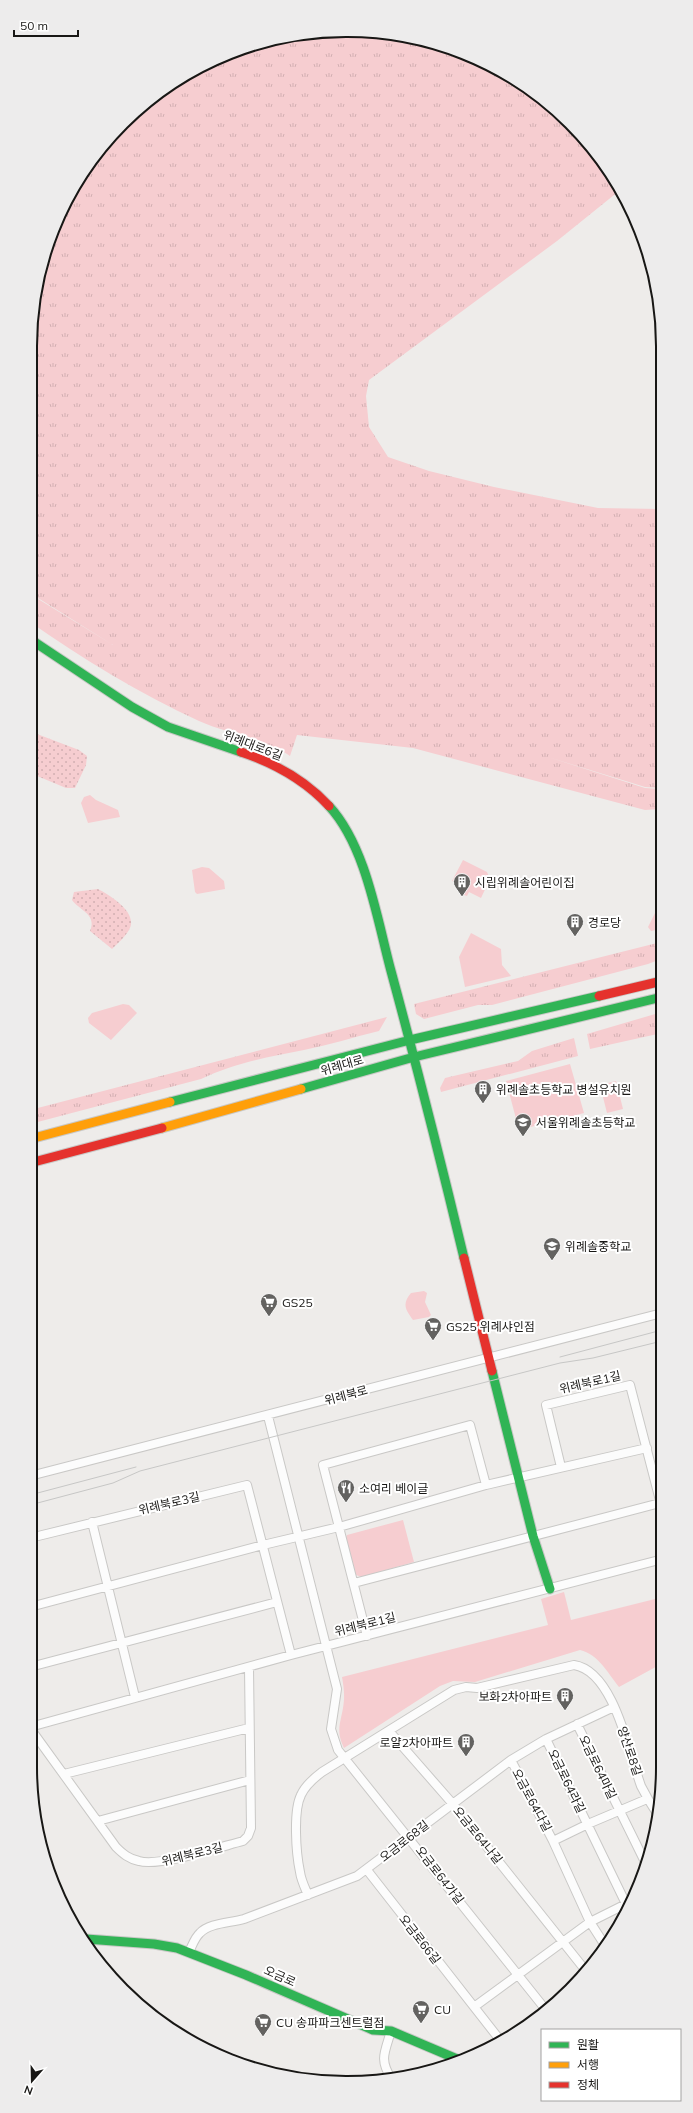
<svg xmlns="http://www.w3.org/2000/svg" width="693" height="2113" viewBox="0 0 693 2113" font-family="Mulish,'Noto Sans KR',sans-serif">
<defs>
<pattern id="grass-tufts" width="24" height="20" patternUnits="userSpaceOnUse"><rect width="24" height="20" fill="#f6cdd0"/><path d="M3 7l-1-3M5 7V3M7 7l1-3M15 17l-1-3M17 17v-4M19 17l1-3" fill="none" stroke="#d2afb2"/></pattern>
<pattern id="garden-dots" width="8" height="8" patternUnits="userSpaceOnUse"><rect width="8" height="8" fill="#f6cdd0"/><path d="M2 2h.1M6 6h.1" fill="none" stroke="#d2afb2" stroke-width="1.8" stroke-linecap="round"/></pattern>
</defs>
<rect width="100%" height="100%" fill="#eeecea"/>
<path fill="url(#grass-tufts)" d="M347,30L408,36L505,72L570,123L619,191L557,241L369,380L366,396L369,427L388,457L429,471L494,487L598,508L661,509V788L645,787L548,757L645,788L661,789V809L645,810L413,748L297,735L290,756C264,738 228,734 199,721C140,694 83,659 30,622V594L113,645L30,593C30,532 30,471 30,410C30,371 28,322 36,284C65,156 158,67 284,36C304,32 326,32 347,30Z
M661,942V959L648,964L492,1005H478L424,1019L416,1014L414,1004Z
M662,1012V1033L590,1049L587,1034Z
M387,1017L379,1031C354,1037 329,1045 304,1050C268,1057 234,1063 201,1079L30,1124V1110Z
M574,1038L578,1056L441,1092L440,1088L445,1078L518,1061L532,1051Z"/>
<path fill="#f6cdd0" d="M90,795L96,800L118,810L120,817L88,823L81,803L84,797Z
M463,860L487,872L490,879L481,898L469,892L467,896L461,894L464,886L452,881Z
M202,867L209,868L224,881L225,889L197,894L195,892L192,870Z
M661,901V929L651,931L648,927Z
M471,933L501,949L502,965L511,976L465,987L459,957Z
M123,1004L129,1005L137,1013L111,1040L89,1023L88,1018L92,1013Z
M570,1064L584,1113L519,1130L506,1081Z
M616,1081L623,1109L607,1113L600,1085Z
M424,1291L427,1293L425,1302L431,1315L429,1317L413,1320C405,1309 402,1304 411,1293Z
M403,1520L414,1562L361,1577L354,1574L345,1540L347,1535Z
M564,1592L571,1620L663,1597V1663L619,1687C608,1673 598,1654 580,1650L475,1682L453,1681L440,1686L344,1748C336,1731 340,1725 343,1708C345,1697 344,1688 342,1677L548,1625L541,1599Z"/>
<path fill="url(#garden-dots)" d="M37,734L79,750L87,756L86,765L75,788H66L30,773V749Z
M98,889C111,896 139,913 129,930C125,937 118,943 112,949L90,931C97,914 80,911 72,900L74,892Z"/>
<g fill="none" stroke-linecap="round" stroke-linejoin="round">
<defs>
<path id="street" d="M268,1416L337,1689L331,1729L338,1750L546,2010
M561,1467L546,1405L630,1385L663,1512
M30,1476L662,1313
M92,1522L135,1697
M30,1538L247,1485L291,1655
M354,1583L660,1503
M30,1607L263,1545L339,1527L486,1485L647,1448
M367,1636L323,1465L470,1425L486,1485
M30,1667L277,1602
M577,1724L646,1864
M30,1727L291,1655L663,1559
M30,1728L116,1847C123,1854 129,1859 139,1861C159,1867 220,1847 243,1841L248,1836L251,1828L249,1668
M389,1731L452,1803L586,1971
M546,1739L628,1908
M511,1760L553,1841L590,1922L606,1947
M64,1774L249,1728
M98,1821L250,1780
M553,1841L588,1824L647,1799
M367,1870L500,2040
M308,1895C305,1888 301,1880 300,1872C296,1853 293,1811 301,1795C305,1786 314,1778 322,1772L454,1690L466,1687L477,1688L574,1665C614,1671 629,1753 641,1786C646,1796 652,1806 658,1815
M189,1952C192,1946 195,1937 200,1933C209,1923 230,1923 244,1919L357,1876L511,1760L546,1739L614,1707
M474,2007L590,1922L632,1901
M391,2078C379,2059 385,2052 391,2031"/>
<path id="fast" d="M30,639L132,707L168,727L241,752
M329,806C366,846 377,919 391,971C417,1067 441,1162 464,1258
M301,1089L414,1057L662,997
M170,1102L410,1040L599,996
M492,1371L533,1536L550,1589
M86,1939L154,1944L177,1948L246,1975L373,2030L391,2031L457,2059"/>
<path id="slow" d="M162,1128L301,1089
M30,1139L170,1102"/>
<path id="jam" d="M241,752C274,763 305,780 329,806
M599,996L662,981
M30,1163L162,1128
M464,1258L492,1371"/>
</defs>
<use href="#street" stroke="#c9c8c6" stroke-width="10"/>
<use href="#fast" stroke="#c9c8c6" stroke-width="11"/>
<use href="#slow" stroke="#c9c8c6" stroke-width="11"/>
<use href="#jam" stroke="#c9c8c6" stroke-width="11"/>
<use href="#street" stroke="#fcfcfc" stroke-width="8"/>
<use href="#fast" stroke="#30b455" stroke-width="9"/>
<use href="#slow" stroke="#ff9f0a" stroke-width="9"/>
<use href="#jam" stroke="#e5322d" stroke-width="9"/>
<path stroke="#c7c7c6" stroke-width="1" d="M560,1357L662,1330
M30,1495L136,1467
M30,1505L113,1483L140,1471L560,1363L593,1358L662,1341"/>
</g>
<defs>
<symbol id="building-pin" viewBox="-11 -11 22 30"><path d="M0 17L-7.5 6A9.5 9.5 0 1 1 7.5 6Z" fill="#636260" stroke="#fff"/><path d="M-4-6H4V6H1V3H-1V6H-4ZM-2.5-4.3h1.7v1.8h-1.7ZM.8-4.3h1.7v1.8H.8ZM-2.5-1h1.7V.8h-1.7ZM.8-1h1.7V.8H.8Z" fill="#fff"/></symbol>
<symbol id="school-pin" viewBox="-11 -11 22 30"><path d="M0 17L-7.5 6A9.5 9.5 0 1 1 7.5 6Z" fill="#636260" stroke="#fff"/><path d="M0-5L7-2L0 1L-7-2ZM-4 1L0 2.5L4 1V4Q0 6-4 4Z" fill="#fff"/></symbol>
<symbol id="supermarket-pin" viewBox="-11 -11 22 30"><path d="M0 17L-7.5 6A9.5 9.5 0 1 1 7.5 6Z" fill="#636260" stroke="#fff"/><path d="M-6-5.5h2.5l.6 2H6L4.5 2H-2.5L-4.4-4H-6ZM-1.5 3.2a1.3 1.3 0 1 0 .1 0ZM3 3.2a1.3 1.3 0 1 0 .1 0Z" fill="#fff"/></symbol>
<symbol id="restaurant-pin" viewBox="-11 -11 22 30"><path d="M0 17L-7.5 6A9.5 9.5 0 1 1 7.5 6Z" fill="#636260" stroke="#fff"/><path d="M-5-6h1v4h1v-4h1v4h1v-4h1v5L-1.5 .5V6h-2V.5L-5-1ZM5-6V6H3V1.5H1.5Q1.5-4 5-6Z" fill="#fff"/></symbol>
</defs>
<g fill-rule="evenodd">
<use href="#building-pin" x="452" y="872" width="20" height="27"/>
<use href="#building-pin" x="565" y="912" width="20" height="27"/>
<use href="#building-pin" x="473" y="1079" width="20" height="27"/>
<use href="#school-pin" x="513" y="1112" width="20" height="27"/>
<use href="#school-pin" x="542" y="1236" width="20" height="27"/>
<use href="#supermarket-pin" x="259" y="1292" width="20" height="27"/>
<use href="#supermarket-pin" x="423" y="1316" width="20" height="27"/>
<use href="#restaurant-pin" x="336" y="1478" width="20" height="27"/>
<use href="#building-pin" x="555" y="1686" width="20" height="27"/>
<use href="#building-pin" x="456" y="1732" width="20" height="27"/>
<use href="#supermarket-pin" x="411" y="1999" width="20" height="27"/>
<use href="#supermarket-pin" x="253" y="2012" width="20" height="27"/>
</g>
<g text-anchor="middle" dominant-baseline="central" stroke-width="4" stroke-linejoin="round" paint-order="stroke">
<g font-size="12" fill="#181715" stroke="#fff">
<text transform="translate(253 745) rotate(21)">위례대로6길</text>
<text transform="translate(342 1065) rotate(-16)">위례대로</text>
<text transform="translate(590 1382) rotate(-13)">위례북로1길</text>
<text transform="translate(346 1395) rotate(-15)">위례북로</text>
<text transform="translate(169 1503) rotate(-13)">위례북로3길</text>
<text transform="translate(365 1624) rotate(-14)">위례북로1길</text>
<text transform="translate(630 1751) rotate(71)">양산로8길</text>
<text transform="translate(598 1767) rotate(64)">오금로64마길</text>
<text transform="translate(567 1781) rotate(64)">오금로64라길</text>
<text transform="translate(532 1800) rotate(62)">오금로64다길</text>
<text transform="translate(478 1835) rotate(51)">오금로64나길</text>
<text transform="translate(404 1841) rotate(-38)">오금로68길</text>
<text transform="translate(192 1854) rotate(-14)">위례북로3길</text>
<text transform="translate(440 1875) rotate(52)">오금로64가길</text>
<text transform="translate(420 1939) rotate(52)">오금로66길</text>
<text transform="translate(280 1976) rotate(24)">오금로</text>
</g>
<g font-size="12" fill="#181715" stroke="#fff" text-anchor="start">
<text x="475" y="882">시립위례솔어린이집</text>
<text x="588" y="922">경로당</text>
<text x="496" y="1089">위례솔초등학교 병설유치원</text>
<text x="536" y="1122">서울위례솔초등학교</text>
<text x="565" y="1246">위례솔중학교</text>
<text x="282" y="1302">GS25</text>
<text x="446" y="1326">GS25 위례샤인점</text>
<text x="359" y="1488">소여리 베이글</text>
<text x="552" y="1696" text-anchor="end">보화2차아파트</text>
<text x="453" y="1742" text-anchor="end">로얄2차아파트</text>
<text x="434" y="2009">CU</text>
<text x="276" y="2022">CU 송파파크센트럴점</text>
</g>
</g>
<path d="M0 0H693V2113H0ZM346 37H347A309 309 0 0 1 656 346V1767A309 309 0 0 1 347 2076H346A309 309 0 0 1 37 1767V346A309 309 0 0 1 346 37Z" fill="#edecec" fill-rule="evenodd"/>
<path fill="none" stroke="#181715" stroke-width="2" d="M346 37H347A309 309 0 0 1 656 346V1767A309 309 0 0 1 347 2076H346A309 309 0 0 1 37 1767V346A309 309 0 0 1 346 37Z"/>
<rect x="541" y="2029" width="140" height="72" fill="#ffffff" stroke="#a3a2a1"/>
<rect x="549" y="2042" width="20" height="6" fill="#30b455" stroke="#a3a2a1"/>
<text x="577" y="2049" font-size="12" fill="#181715">원활</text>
<rect x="549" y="2062" width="20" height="6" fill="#ff9f0a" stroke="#a3a2a1"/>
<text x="577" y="2069" font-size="12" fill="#181715">서행</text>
<rect x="549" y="2082" width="20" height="6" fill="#e5322d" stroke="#a3a2a1"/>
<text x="577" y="2089" font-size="12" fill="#181715">정체</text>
<g transform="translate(32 2081) rotate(200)" stroke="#ffffff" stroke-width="3" paint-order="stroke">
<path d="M0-3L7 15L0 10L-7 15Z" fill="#181715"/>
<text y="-6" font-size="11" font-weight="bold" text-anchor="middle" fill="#181715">N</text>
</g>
<path d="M14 30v6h64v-6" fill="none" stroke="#181715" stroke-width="2"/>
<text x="20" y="30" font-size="12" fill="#181715" stroke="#ffffff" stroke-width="3" paint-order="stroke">50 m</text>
</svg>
